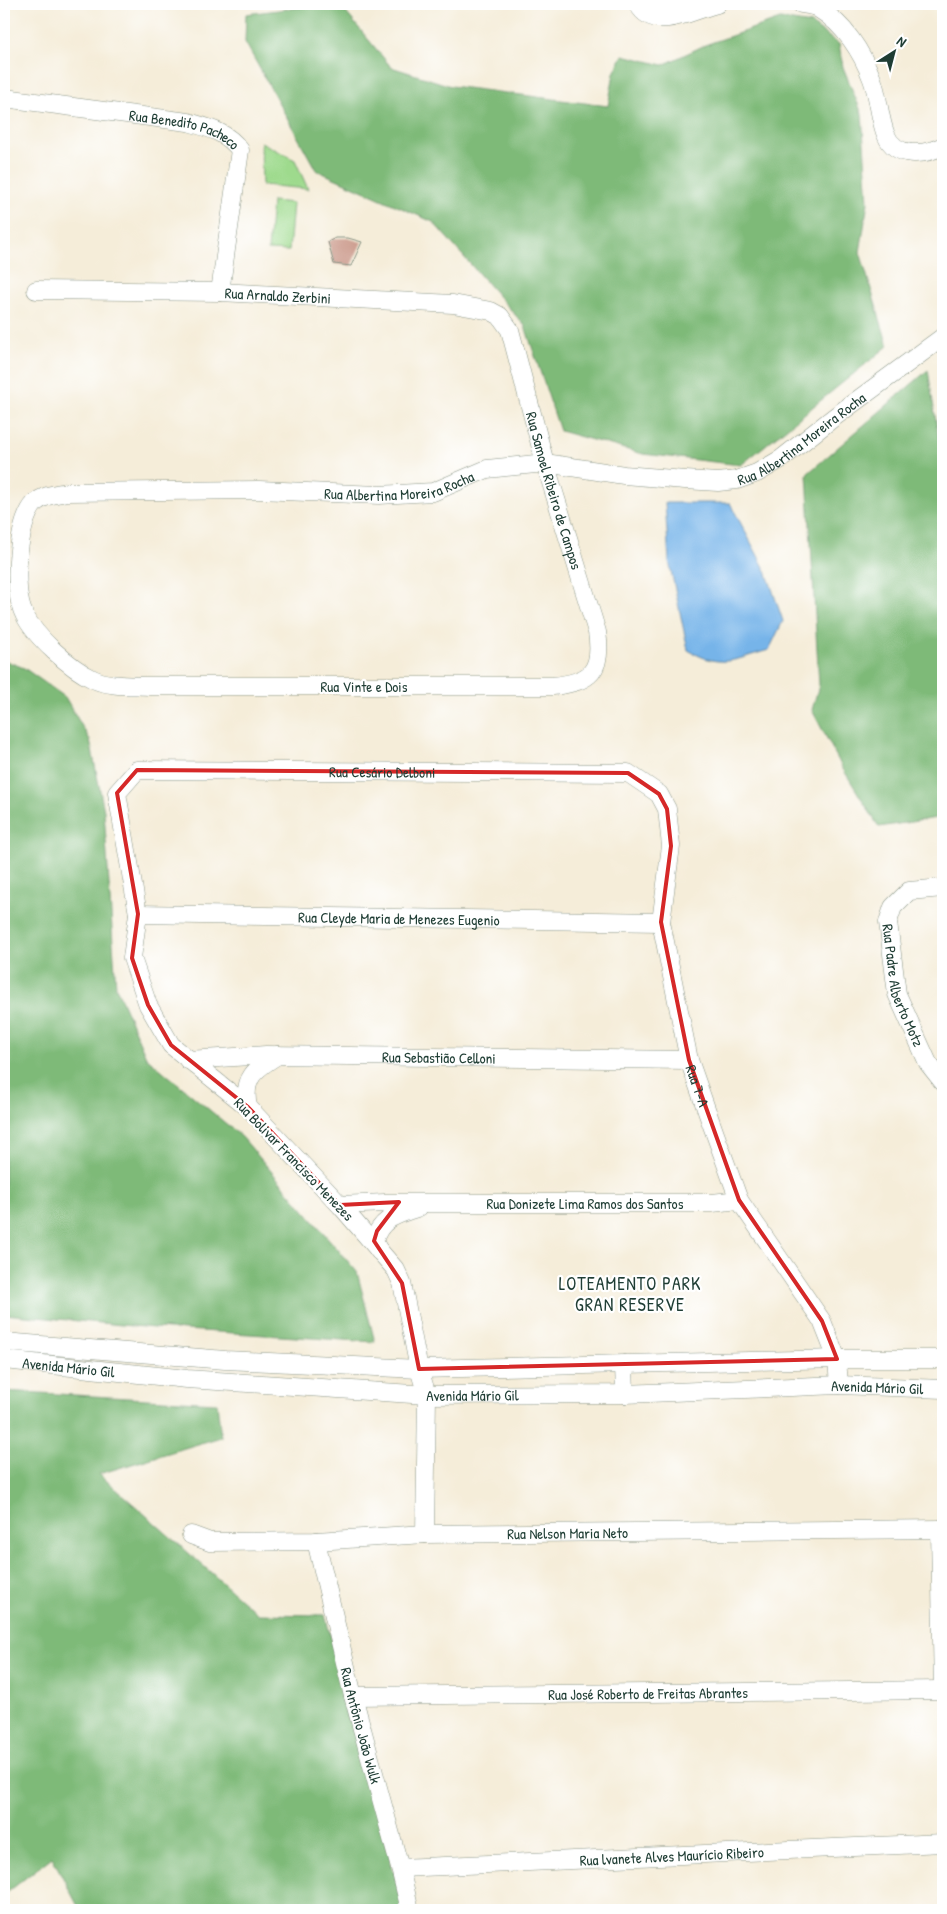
<svg xmlns="http://www.w3.org/2000/svg" width="947" height="1914" viewBox="0 0 947 1914" font-family="'Patrick Hand',sans-serif">
<rect width="100%" height="100%" fill="#fff"/>
<filter id="ink" filterUnits="userSpaceOnUse"><feTurbulence type="fractalNoise" baseFrequency=".02" numOctaves="2"/><feDisplacementMap in="SourceGraphic" scale="10" xChannelSelector="R" yChannelSelector="G"/><feConvolveMatrix kernelMatrix="1 2 1 2 8 2 1 2 1" color-interpolation-filters="sRGB"/></filter>
<filter id="wash" filterUnits="userSpaceOnUse"><feTurbulence type="fractalNoise" baseFrequency=".0096" numOctaves="4" result="noise"/><feDisplacementMap in="SourceGraphic" scale="20" xChannelSelector="R" yChannelSelector="G"/><feGaussianBlur stdDeviation="1.12" result="paint"/><feColorMatrix in="noise" values="0 0 0 0 0 0 0 0 0 0 0 0 0 0 0 0 0 1.4 0 .05"/><feComposite in="paint" operator="in"/></filter>
<g filter="url(#wash)">
<rect width="100%" height="100%" fill="#f5edd9"/>
<path fill="#9eda8d" stroke="#5e8c60" d="M261,142L295,160L308,189L262,185Z
M272,201L293,203L289,251L268,250Z"/>
<path fill="#7eba78" stroke="#4e7c56" d="M327,4H339L391,67L451,86L608,106L614,73L623,55L663,65L705,45L780,19L811,24L839,44L843,67L862,114L868,202L860,252L888,346L741,465L643,454L560,431L525,326L433,222L316,170L245,42L246,14Z
M928,370L943,466V817L879,827L843,769L812,710L819,685L807,474Z
M4,660L24,668L65,697L90,740L104,811L116,987L146,1057L242,1137L357,1272L375,1342L154,1328L4,1314Z
M4,1391L217,1403L221,1437L99,1474L258,1614L325,1615L404,1910H80L52,1857L4,1895Z"/>
<path fill="#76b4e9" stroke="#4a788e" d="M665,503H730L766,571L783,621L769,650C735,659 722,670 688,650L669,561Z"/>
<g id="blocks">
<path fill="#cc9c8e" d="M335,238H348L362,242L351,266L334,264L328,242Z"/>
</g>
</g>
<g filter="url(#ink)">
<use href="#blocks" fill-opacity="0" stroke="#8a9586" stroke-width="1"/>
<g fill="none" stroke-linecap="round" stroke-linejoin="round">
<defs>
<g id="street">
<path d="M638,4C653,33 693,10 717,4"/>
<path d="M801,4C806,5 814,5 819,9C844,24 862,52 872,79C879,97 879,118 886,135C896,159 925,155 943,146"/>
<path id="s1" d="M12,99L188,122C209,128 227,132 240,150L220,292"/>
<path id="s2" d="M36,290L220,292L453,304L491,311L500,316L510,330L545,463L597,632C603,671 591,682 553,686H150C132,685 110,687 93,679C70,668 35,637 24,614C12,591 17,522 35,503C44,495 56,494 67,492L259,490L379,495L433,492L487,469L545,463L624,475L685,480L718,482L737,480L757,473L781,459L833,418L943,337"/>
<path id="s3" d="M943,888L909,891L893,907L888,922L897,994L928,1063L943,1082"/>
<path id="s4" d="M138,914L661,922"/>
<path id="s5" d="M188,1060L266,1055L689,1060"/>
<path d="M248,1107C242,1078 255,1069 278,1055"/>
<path id="s6" d="M340,1205L385,1203H712L739,1200"/>
<path d="M379,1251L374,1241C381,1217 398,1215 419,1207"/>
<path d="M4,1342L225,1360L419,1369L837,1359H943"/>
<path id="s7" d="M4,1360L187,1379L427,1395L625,1394L839,1385L943,1389"/>
<path d="M624,1364L625,1394"/>
<path d="M940,1529L943,1692"/>
<path id="s8" d="M425,1534L427,1395L419,1369L402,1283L396,1270L340,1205L248,1107L171,1045L148,1005L132,958L138,914L117,793L137,770L628,773L659,794L667,809L671,846L661,922L689,1060L710,1120L739,1200L822,1321L837,1359L839,1385"/>
<path id="s9" d="M191,1535L210,1542L316,1541L425,1534L943,1529"/>
<path id="s10" d="M316,1541L353,1696L400,1868L410,1910"/>
<path id="s11" d="M353,1696L943,1690"/>
<path id="s12" d="M400,1868L943,1843"/>
</g>
</defs>
<use href="#street" stroke="#8a9586" stroke-width="19"/>
<use href="#street" stroke="#fff" stroke-width="18"/>
</g>
</g>
<path fill="none" stroke="#d62828" stroke-width="4" stroke-linejoin="round" d="M137,770L628,773L659,794L667,809L671,846L661,922L689,1060L739,1200L822,1321L837,1359L419,1369L402,1283L374,1241L377,1231L399,1202L340,1205L248,1107L171,1045L148,1005L132,958L138,914L117,793Z"/>
<g text-anchor="middle" dominant-baseline="central" stroke-width="4.5" stroke-linejoin="round" paint-order="stroke">
<g font-size="15" fill="#1f3d34" stroke="#fff">
<text stroke="none"><textPath href="#s1" startOffset="176">Rua Benedito Pacheco</textPath></text>
<text stroke="none"><textPath href="#s2" startOffset="242">Rua Arnaldo Zerbini</textPath></text>
<text stroke="none"><textPath href="#s2" startOffset="2341">Rua Albertina Moreira Rocha</textPath></text>
<text stroke="none"><textPath href="#s2" startOffset="1921">Rua Albertina Moreira Rocha</textPath></text>
<text stroke="none"><textPath href="#s2" startOffset="650">Rua Samoel Ribeiro de Campos</textPath></text>
<text x="364" y="686">Rua Vinte e Dois</text>
<text stroke="none"><textPath href="#s8" startOffset="1126">Rua Cesário Delboni</textPath></text>
<text stroke="none"><textPath href="#s4" startOffset="261">Rua Cleyde Maria de Menezes Eugenio</textPath></text>
<text stroke="none"><textPath href="#s3" startOffset="138">Rua Padre Alberto Motz</textPath></text>
<text stroke="none"><textPath href="#s5" startOffset="251">Rua Sebastião Celloni</textPath></text>
<text stroke="none"><textPath href="#s8" startOffset="1708">Rua 7-A</textPath></text>
<text transform="translate(294 1159) rotate(46)">Rua Bolivar Francisco Menezes</text>
<text stroke="none"><textPath href="#s6" startOffset="245">Rua Donizete Lima Ramos dos Santos</textPath></text>
<text stroke="none"><textPath href="#s7" startOffset="65">Avenida Mário Gil</textPath></text>
<text stroke="none"><textPath href="#s7" startOffset="875">Avenida Mário Gil</textPath></text>
<text stroke="none"><textPath href="#s7" startOffset="470">Avenida Mário Gil</textPath></text>
<text stroke="none"><textPath href="#s9" startOffset="378">Rua Nelson Maria Neto</textPath></text>
<text stroke="none"><textPath href="#s11" startOffset="295">Rua José Roberto de Freitas Abrantes</textPath></text>
<text stroke="none"><textPath href="#s10" startOffset="190">Rua Antônio João Wulk</textPath></text>
<text stroke="none"><textPath href="#s12" startOffset="272">Rua lvanete Alves Maurício Ribeiro</textPath></text>
</g>
<g font-size="18" letter-spacing="1" fill="#1f3d34" stroke="#fff">
<text x="630" y="1283">LOTEAMENTO PARK<tspan x="630" dy="21">GRAN RESERVE</tspan></text>
</g>
</g>
<rect width="947" height="1914" fill="none" stroke="#fff" stroke-width="20"/>
<g transform="translate(894 52) rotate(36)" stroke="#ffffff" stroke-width="4" paint-order="stroke">
<path d="M0-4L9 19L0 12L-9 19Z" fill="#1f3d34"/>
<text y="-8" font-size="14" font-weight="bold" text-anchor="middle" fill="#1f3d34">N</text>
</g>
</svg>
